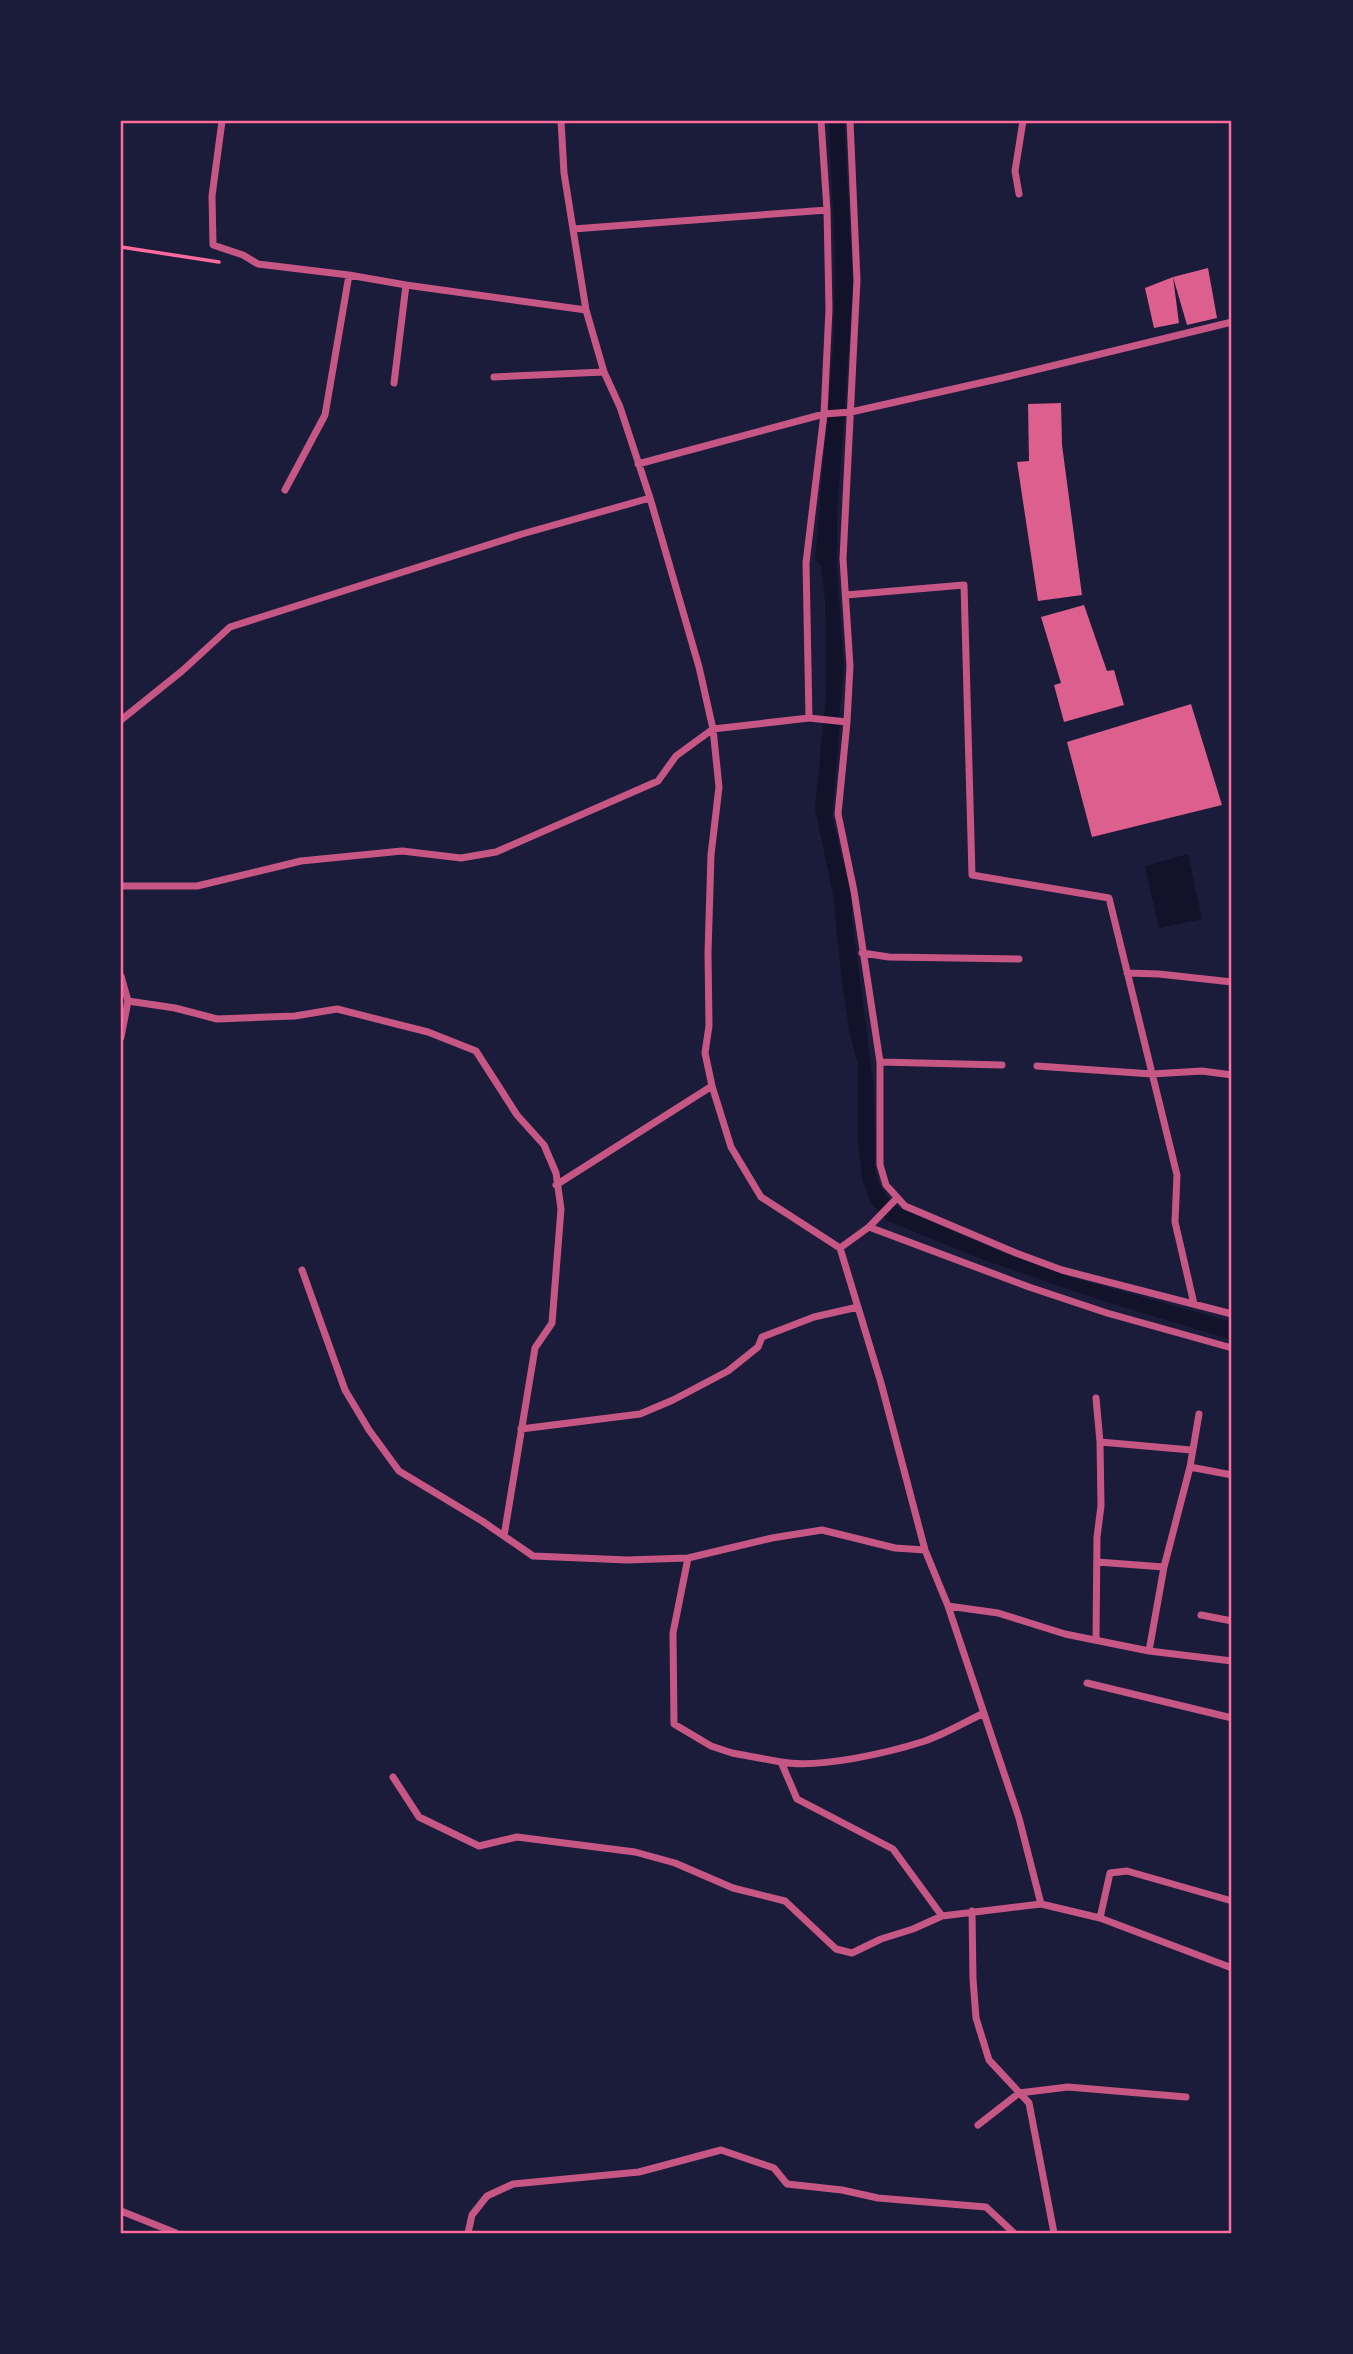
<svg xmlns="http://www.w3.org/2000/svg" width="1353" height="2354" viewBox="0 0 1353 2354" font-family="Figtree,sans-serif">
<rect width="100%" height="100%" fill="#1b1b3a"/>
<path fill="#12122b" d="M829,121H844L853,285L837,517V571L844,668L839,716H835L840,717V724L832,816L852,899V919L874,1089L875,1170L879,1184L888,1198L899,1208L1006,1254L1074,1278L1232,1322V1340L1100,1300L981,1259L888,1221L870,1202L862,1178L858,1139V1063L850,1035L842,982L833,894L815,809L826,696L825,599L821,566L815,560L834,338L835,255Z
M1188,854L1202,919L1159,928L1145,866Z"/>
<path fill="#dd5f8e" d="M1208,268L1217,318L1187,325L1173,277Z
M1173,277L1179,323L1154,328L1145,288Z
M1061,403L1062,445L1082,595L1038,601L1017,462L1029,461L1028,404Z
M1084,605L1107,671L1114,670L1124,705L1064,722L1054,685L1061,683L1041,617Z
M1191,704L1222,805L1092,837L1067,742Z"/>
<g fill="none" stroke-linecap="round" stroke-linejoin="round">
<path stroke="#ff6b9d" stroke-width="3.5" d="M121,247L219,262"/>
<path stroke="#c65784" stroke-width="7" d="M222,121L212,196L213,245L243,255L258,264L349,275L406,285L586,310
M561,121L564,173L586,310L604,372L620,407L650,498L699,667L713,729L719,787L711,855L708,953L709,1026L705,1053L712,1086L731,1147L761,1197L840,1248
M850,121L857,280L843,559L850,666L847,722L838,814L854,891L880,1062V1165L886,1185L905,1206L1016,1253L1062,1270L1232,1314
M1019,194L1015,171L1023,121
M573,229L827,210
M494,377L604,372
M394,383L406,285
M638,464L824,414L851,412L1002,378L1232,322
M285,490L325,415L349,275
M846,595L964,585L972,875L1109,898L1177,1175L1175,1222L1194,1304
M809,718L847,722
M121,720L182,671L230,627L522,534L650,498
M121,886H197L301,861L402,851L461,858L496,852L658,781L676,756L713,729L809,718L806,563L824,414L829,309L827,210L821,121
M862,953L889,957L1019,959
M1127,973L1159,974L1232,982
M121,976L128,1001L121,1037
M128,1001L175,1008L217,1019L295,1016L337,1009L428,1032L476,1051L517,1115L544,1145L556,1173L561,1209L552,1323L535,1348L504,1536
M880,1062L1002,1065
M1037,1066L1152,1074L1202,1071L1232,1075
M556,1185L712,1086
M896,1199L869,1227L840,1248L881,1383L925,1550L948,1606L1019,1818L1041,1904L1100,1918L1232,1968
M869,1227L1029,1287L1107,1313L1232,1348
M302,1270L345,1390L369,1430L399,1471L482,1521L533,1556L627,1560L688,1558L772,1538L822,1530L895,1548L925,1550
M1096,1398L1100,1442L1101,1506L1097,1537L1096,1640
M521,1429L640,1414L673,1400L728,1371L758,1347L762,1337L814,1317L858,1307
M1100,1442L1191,1450
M1190,1467L1232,1475
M688,1558L673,1633L674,1724L711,1746L732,1753L781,1762L797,1799L893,1849L942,1916
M1097,1562L1164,1567
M948,1606L998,1613L1065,1634L1149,1651L1232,1661
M1201,1615L1232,1621
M1149,1651L1164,1567L1190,1467L1199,1414
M1087,1683L1232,1718
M781,1762C819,1769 887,1753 925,1741C945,1734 965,1722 984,1713
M393,1777L419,1817L479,1846L517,1837L635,1852L675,1863L733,1888L785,1901L836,1949L852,1953L881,1939L913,1929L942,1916L1041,1904
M972,1911L973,1979L976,2018L989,2060L1029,2103L1054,2233
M1100,1918L1110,1873L1127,1871L1232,1901
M978,2125L1019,2093L1068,2087L1186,2097
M121,2211L176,2233
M468,2233L472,2215L487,2196L513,2184L639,2172L721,2150L774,2168L787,2184L842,2190L878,2198L986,2207L1014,2233"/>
</g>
<rect width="1353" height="2354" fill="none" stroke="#1b1b3a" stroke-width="245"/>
<rect x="122" y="122" width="1108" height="2110" fill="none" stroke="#ff6b9d" stroke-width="2.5"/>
</svg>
